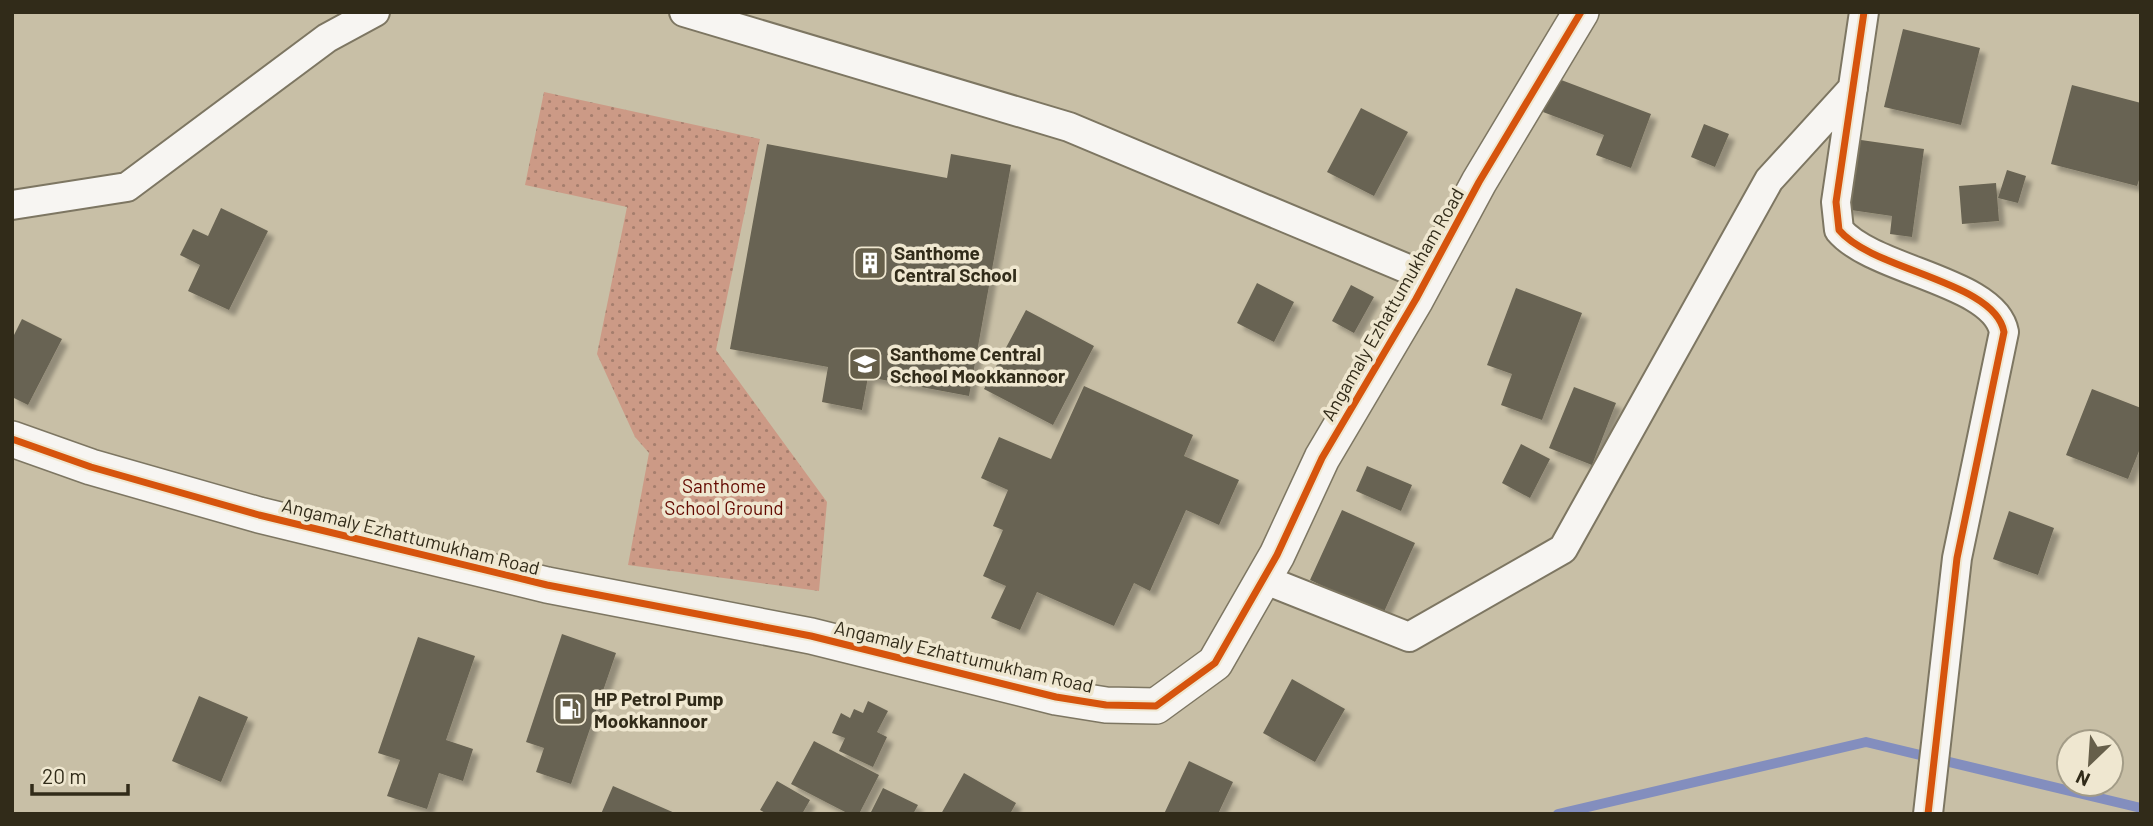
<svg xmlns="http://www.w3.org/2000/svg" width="2153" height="826" viewBox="0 0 2153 826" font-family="Barlow,sans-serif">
<defs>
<pattern id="park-dots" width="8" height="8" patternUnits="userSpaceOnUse" patternTransform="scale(1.75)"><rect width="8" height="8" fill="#cc9a86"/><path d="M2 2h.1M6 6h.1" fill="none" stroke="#a67e6d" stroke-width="1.8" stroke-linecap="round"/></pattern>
<filter id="shadow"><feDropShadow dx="6" dy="6" stdDeviation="2" flood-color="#0004"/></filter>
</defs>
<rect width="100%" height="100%" fill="#c8bfa6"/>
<path fill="url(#park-dots)" d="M544,92L760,139L716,350L827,502L819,591L628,565L649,453L635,437L597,354L627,207L525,185Z"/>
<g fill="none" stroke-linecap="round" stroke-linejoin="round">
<path stroke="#838ebe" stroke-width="10" d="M1558,814L1866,742L2141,808"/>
</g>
<path fill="#686352" filter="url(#shadow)" d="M1903,29L1980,48L1961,125L1884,107Z
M1556,78L1651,114L1631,168L1596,155L1604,135L1543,112Z
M2072,85L2141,103V174L2137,186L2051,164Z
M1361,108L1408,132L1374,196L1327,172Z
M1704,124L1729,134L1715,167L1691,157Z
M1854,139L1924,149L1912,237L1890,234L1892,216L1844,209Z
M767,144L947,178L951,154L1011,165L969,396L868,377L862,410L822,402L828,367L730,349Z
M2007,170L2026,176L2018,203L1998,198Z
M1996,183L1999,221L1962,224L1959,186Z
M221,208L268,231L229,310L188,291L200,265L180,255L193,229L208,236Z
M1257,283L1294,302L1274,342L1237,323Z
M1351,285L1374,297L1354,333L1332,321Z
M1516,288L1582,313L1542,420L1501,405L1512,374L1487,365Z
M1026,310L1094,346L1053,425L984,389Z
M22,319L62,339L28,405L12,397V339Z
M1084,386L1193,435L1184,456L1239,480L1219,525L1186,510L1150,591L1134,583L1114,626L1037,592L1020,630L991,618L1006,586L983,576L1003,530L993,526L1008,490L981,478L999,437L1051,459Z
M1574,387L1616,403L1592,465L1549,448Z
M2092,389L2141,408V446L2128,479L2066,455Z
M1521,444L1550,459L1530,498L1502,483Z
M1367,466L1412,485L1401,511L1356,491Z
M1342,510L1415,543L1383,614L1310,580Z
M2009,511L2054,528L2038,575L1993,559Z
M562,634L616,653L571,784L536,772L544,748L526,742Z
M418,637L475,656L446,740L473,749L463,781L439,773L427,809L387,796L400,760L378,753Z
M1292,679L1345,709L1315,762L1263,733Z
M199,696L248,717L221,782L172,761Z
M868,701L888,711L877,732L887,737L873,767L839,751L845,738L832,733L841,713L850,718L854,709L863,713Z
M814,741L879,775L859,814H849L791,784Z
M1189,761L1233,782L1218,814H1164Z
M964,773L1016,803L1010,814H941Z
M777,781L810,800L802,814H767L760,810Z
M613,786L677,814H601Z
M883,788L918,805L913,814H870Z"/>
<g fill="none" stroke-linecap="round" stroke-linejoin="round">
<defs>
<path id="minor" d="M684,12L1069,127L1427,277
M1864,12L1836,202L1839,230C1873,271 1995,281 2004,332L1957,558L1928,814
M12,205L127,187L327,38L375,12
M1263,579L1409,637L1563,549L1769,180L1853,88"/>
<path id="tertiary" d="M12,439L91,467L259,515L547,585L811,636L1056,697L1106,705L1156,706L1215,663L1277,555L1322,458L1416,299L1479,182L1581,12"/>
</defs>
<use href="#minor" stroke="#7d7662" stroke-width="32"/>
<use href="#tertiary" stroke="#7d7662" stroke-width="38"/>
<use href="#minor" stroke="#f7f5f2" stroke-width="28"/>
<use href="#tertiary" stroke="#f7f5f2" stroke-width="35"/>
<defs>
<path id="cycleway" d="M1864,12L1836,202L1839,230C1873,271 1995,281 2004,332L1957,558L1928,814
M12,439L91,467L259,515L547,585L811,636L1056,697L1106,705L1156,706L1215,663L1277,555L1322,458L1416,299L1479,182L1581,12"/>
</defs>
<use href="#cycleway" stroke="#efe7d0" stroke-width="11"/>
<use href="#cycleway" stroke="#d6540d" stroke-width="7"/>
</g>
<defs>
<symbol id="building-square" viewBox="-11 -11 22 22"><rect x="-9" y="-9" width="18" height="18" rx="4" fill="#665f4a" stroke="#efe7d0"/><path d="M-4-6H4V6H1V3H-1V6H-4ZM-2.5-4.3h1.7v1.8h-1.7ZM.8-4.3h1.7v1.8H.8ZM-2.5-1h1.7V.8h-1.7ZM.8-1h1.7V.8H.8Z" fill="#fff"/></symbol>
<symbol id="school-square" viewBox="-11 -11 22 22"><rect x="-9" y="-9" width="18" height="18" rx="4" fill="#665f4a" stroke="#efe7d0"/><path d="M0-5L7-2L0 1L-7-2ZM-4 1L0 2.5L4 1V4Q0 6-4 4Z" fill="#fff"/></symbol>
<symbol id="fuel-square" viewBox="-11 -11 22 22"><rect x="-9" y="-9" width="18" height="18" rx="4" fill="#665f4a" stroke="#efe7d0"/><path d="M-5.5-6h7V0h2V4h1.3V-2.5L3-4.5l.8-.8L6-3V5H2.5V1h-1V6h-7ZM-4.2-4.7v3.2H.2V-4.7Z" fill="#fff"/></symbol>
</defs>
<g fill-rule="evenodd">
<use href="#building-square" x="851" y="244" width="38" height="38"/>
<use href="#school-square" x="846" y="345" width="38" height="38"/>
<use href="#fuel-square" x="551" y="690" width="38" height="38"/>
</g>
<g text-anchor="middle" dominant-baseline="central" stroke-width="7" stroke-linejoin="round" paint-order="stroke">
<g font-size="19" font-weight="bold" fill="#312b19" stroke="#efe7d0" text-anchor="start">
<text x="894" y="252">Santhome<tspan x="894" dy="22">Central School</tspan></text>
<text x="890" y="353">Santhome Central<tspan x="890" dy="22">School Mookkannoor</tspan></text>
<text x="594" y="698">HP Petrol Pump<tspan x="594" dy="22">Mookkannoor</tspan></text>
</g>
<g font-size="19" fill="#312b19" stroke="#efe7d0">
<text transform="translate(1392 304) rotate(-60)">Angamaly Ezhattumukham Road</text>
<text transform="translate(411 536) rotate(14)">Angamaly Ezhattumukham Road</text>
<text transform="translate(964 656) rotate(13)">Angamaly Ezhattumukham Road</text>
</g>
<g font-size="19" fill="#630900" stroke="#efe7d0">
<text x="724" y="485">Santhome<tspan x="724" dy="22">School Ground</tspan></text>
</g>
</g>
<rect width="2153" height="826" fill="none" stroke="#312b19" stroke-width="28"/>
<g transform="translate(2090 763) rotate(205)"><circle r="33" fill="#efe7d0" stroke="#a39c87" stroke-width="2"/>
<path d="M0-5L12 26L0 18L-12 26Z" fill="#665f4a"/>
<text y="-10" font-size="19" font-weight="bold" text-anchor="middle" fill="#312b19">N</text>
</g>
<path d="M32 784v10h96v-10" fill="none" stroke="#312b19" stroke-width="3.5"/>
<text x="42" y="784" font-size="21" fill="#312b19" stroke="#efe7d0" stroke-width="5" paint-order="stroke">20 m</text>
</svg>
